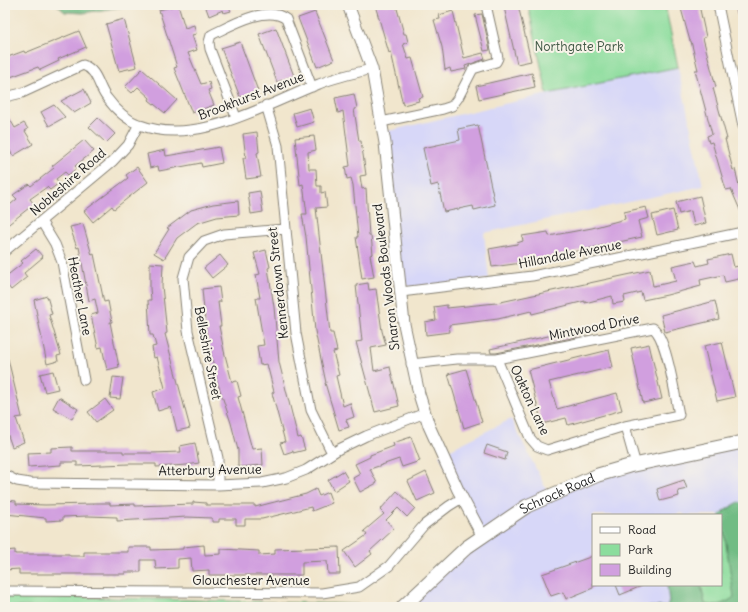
<svg xmlns="http://www.w3.org/2000/svg" width="748" height="612" viewBox="0 0 748 612" font-family="Delius,sans-serif">
<rect width="100%" height="100%" fill="#f7f3e8"/>
<filter id="ink" filterUnits="userSpaceOnUse"><feTurbulence type="fractalNoise" baseFrequency=".025" numOctaves="2"/><feDisplacementMap in="SourceGraphic" scale="8" xChannelSelector="R" yChannelSelector="G"/><feConvolveMatrix kernelMatrix="1 2 1 2 8 2 1 2 1" color-interpolation-filters="sRGB"/></filter>
<filter id="wash" filterUnits="userSpaceOnUse"><feTurbulence type="fractalNoise" baseFrequency=".012" numOctaves="4" result="noise"/><feDisplacementMap in="SourceGraphic" scale="16" xChannelSelector="R" yChannelSelector="G"/><feGaussianBlur stdDeviation="0.9" result="paint"/><feColorMatrix in="noise" values="0 0 0 0 0 0 0 0 0 0 0 0 0 0 0 0 0 1.4 0 .05"/><feComposite in="paint" operator="in"/></filter>
<g filter="url(#wash)">
<rect width="100%" height="100%" fill="#f1e6cd"/>
<path fill="#d7d7f8" d="M678,67L703,186L484,233L489,279L411,287L400,282L384,132L547,94Z
M511,419L549,495L595,478L738,443L743,470V504L739,502L720,515H685L682,513L671,515H593V585H667L669,602L666,607L403,606L483,533L439,455Z"/>
<path fill="#8cdd9d" stroke="#547c5c" d="M528,5H665L678,67L547,94Z
M724,511L722,517L735,597C727,603 714,608 705,604L701,585H721L720,515Z
M5,595L380,605L379,607H5Z"/>
<path fill="#71bc84" stroke="#466c50" d="M57,5H134L83,13L65,12Z
M739,502L743,504V607H612H666L669,602L667,585H701L705,604C714,608 727,603 734,597L722,517L724,511Z"/>
<g id="blocks">
<path fill="#d19fdf" d="M178,5L185,28L194,25L196,34L192,35L197,50L188,53L201,84L209,82L211,89L208,90L214,105L192,113L174,68L177,67L159,10Z
M205,5H234L229,7L231,11L224,13L223,10L209,16Z
M375,5H396L404,34H406L408,42L403,44L408,59L412,58L423,97L418,98L419,101L403,105L391,52L389,53Z
M512,5H518L531,61L517,64L504,7Z
M680,5H699L706,37L703,38L716,87L713,88L727,139H725L733,170L735,169L741,194H743V217L731,189L726,190L712,142L709,143L707,136L712,134L695,70H698L691,41H690Z
M735,5H743V28H741Z
M453,11L464,58L483,53L485,59L465,66L466,69L451,72L450,68L445,70L442,47L434,20L440,19L439,15Z
M315,12L334,60L317,67L298,18Z
M482,14L490,50L484,51L475,15Z
M124,19L137,67L119,71L106,24Z
M276,28L294,76L277,82L259,34Z
M79,31L86,47L58,59L59,61L40,70L38,67L5,79V58L24,51L25,53Z
M240,42L258,91L240,97L221,48Z
M142,69L177,100L165,113L149,100L150,98L138,87L132,93L125,87Z
M532,73L535,87L479,99L476,86Z
M84,89L91,103L74,113L61,101Z
M354,94L357,108L354,109L359,141H361L366,175L360,176L362,189L366,188L369,236H371L373,254L370,255L374,277L362,279L356,237H358L353,185L351,178L347,179L345,167L350,166L343,111L338,113L335,98Z
M54,105L65,117L49,126L41,112Z
M310,108L314,122L297,127L293,113Z
M5,111L15,128L24,123L28,129L25,131L33,144L13,156L5,142Z
M98,118L115,134L106,143L89,127Z
M478,125L495,205L474,210L473,206L444,212L438,184L431,186L423,148L460,140L458,129Z
M257,132L259,152L257,153L261,177L246,179L243,158H246L243,134Z
M314,136L316,150L308,152L309,169H316L317,186H321V193L325,192L327,207L316,208L330,333H333L337,351L333,352L339,375L336,376L343,406L350,403L354,417L346,420L349,427L339,430L325,383H326L315,331L306,237L302,214H307L303,184L300,185L295,138Z
M84,140L94,151L75,166L77,168L68,175L65,172L56,179L59,183L50,190L47,187L30,199L34,204L5,227V209L17,199L13,195L29,184L31,186L54,168L52,166Z
M219,147L222,163L202,167L201,163L159,171L158,166L150,168L147,154L165,150L166,156Z
M137,167L148,182L114,209L112,206L93,222L84,211L128,178L126,175Z
M260,191L263,212L251,214L248,193Z
M700,196L706,223L694,226L691,211L679,214L676,202Z
M238,201L239,215L217,217L197,223L177,238L164,259L154,253L169,229L167,228L191,210L213,204Z
M646,207L649,218L638,221L642,237L522,263L492,267L489,249L517,244V243L523,241L522,236L548,232L549,236L592,228L625,219L624,212Z
M673,210L678,230L657,235L652,215Z
M83,224L92,255L94,254L104,302L108,301L112,322H110L119,367L107,370L102,347L98,348L91,315L98,313L95,299L89,301L79,247L77,248L70,227Z
M36,249L43,257L24,273L27,277L11,290L5,282V277L23,263L21,261Z
M266,250L270,267L268,268L274,307L279,362L298,438L301,437L305,450L293,453V451L284,454L280,443L285,442L272,393L274,392L267,364L260,365L257,346L264,345L256,298H260L256,275L260,274L254,253Z
M731,254L734,267L743,265V278L725,282L723,275L700,280L701,286L667,295L643,300L641,292L624,296L625,302L613,304L612,296L585,303V301L532,314L531,311L498,319L449,325L450,332L426,335L425,322L436,320L434,307L447,305V308L496,303L650,270L653,286L663,284L676,281L672,266L695,261L697,266L709,263L708,259Z
M220,255L228,265L212,278L204,268Z
M150,263L163,264L162,286L167,333L165,334L190,428L177,431L171,407L158,411L153,392L165,388L157,357L154,358L152,347L156,346L153,335H150L148,300H151L150,288Z
M368,283L369,290L376,289L382,331L386,345L371,348L374,371L390,367L399,406L375,412L356,342L362,341L356,285Z
M219,287L221,302H218L221,326H219L224,351L232,382L237,381L241,396L238,397L252,449L262,448L263,465L238,467V450L231,423L217,381L206,331L202,289Z
M47,296L52,314L49,315L61,355L57,356L58,361L47,364L34,300Z
M715,301L719,319L665,332L661,315Z
M575,330L577,337L496,353H491L490,349Z
M722,342L735,397L717,401L704,346Z
M649,344L662,399L643,403L631,348Z
M609,350L613,367L549,382L557,409L617,393L622,410L568,425L566,418L542,424L528,370Z
M5,359H8L22,417L16,418L24,442L12,447L5,427L8,426L5,415Z
M466,369L482,422L464,428L448,374Z
M53,371L58,389L45,392L40,374Z
M113,377L123,378L120,399L110,398Z
M59,397L78,409L72,419L53,408Z
M105,399L113,410L96,422L88,412Z
M411,437L420,461L402,467L399,459L370,469L377,483L360,492L353,478L360,474L355,464L370,457V455L394,446L393,443Z
M195,443L199,463L187,465L156,467V464H129L77,466V462H61V465L28,467L27,453L51,452V448L72,447V451H123V453H151L181,452L180,446Z
M487,445L507,452L505,460L484,453Z
M343,471L349,481L334,491L328,480Z
M426,472L435,493L417,501L408,481Z
M684,480L687,489L678,491L679,496L660,501L657,489Z
M316,489L319,496L328,492L332,503L312,511L311,507L262,519H245V525H236V519H219V522H212V518L187,517L117,521V517L88,516L63,517V520L46,521V518L5,514V500L16,501V504L45,505L93,504V503H110V505L135,504V506L193,504V502L206,503V505H255V507L306,494Z
M397,491L415,508L407,517L398,508L386,520L394,529L370,551L372,554L355,567L344,551L367,535L364,531L384,514L380,510Z
M204,545L205,555L221,554V549L259,551V555L275,554V549L339,547L340,574H328L327,561L302,562V575H209V570L192,571L191,558L178,559V568L156,569L155,560H141V572H125V574H19V569L5,570V551L15,550V554H69L70,556H84V552H128V547H151V550L183,549V547Z
M593,556V588L566,599L563,592L551,596L542,574Z
M616,585H644L620,595Z"/>
</g>
</g>
<g filter="url(#ink)">
<use href="#blocks" fill-opacity="0" stroke="#868174" stroke-width="1"/>
<g fill="none" stroke-linecap="round" stroke-linejoin="round">
<defs>
<path id="minor" d="M718,5L743,126
M5,97L22,93L83,65C98,70 98,87 107,98C115,109 127,120 140,125C197,147 266,104 319,84C336,77 354,73 372,69
M266,105L278,146L296,333L311,410L332,453
M236,117L210,49L209,42L211,35C230,26 267,4 286,19L312,87
M381,122L443,109L452,106L458,98L473,69L496,62L498,58L486,5
M41,221L55,244L62,262L84,380
M5,251L113,161L128,145L139,124
M401,292L532,276L743,232
M411,364L457,359H497L653,328C667,338 675,396 679,415L625,426L547,450L537,446L530,438L497,359
M625,426L636,465
M5,475L17,481L30,483L218,485L262,483L286,478L306,470L339,449L366,436L425,413
M218,485V458L188,331L183,278L189,257L204,241L224,234L285,229
M5,591L322,593L359,587L389,566L424,525L449,506L462,498"/>
<path id="tertiary" d="M348,5L372,69L385,143L404,324L419,394L429,426L458,490L482,535"/>
<g id="secondary">
<path id="s1" d="M403,607L467,547L527,506L598,475L629,466L743,442"/>
</g>
</defs>
<use href="#minor" stroke="#868174" stroke-width="11"/>
<use href="#tertiary" stroke="#868174" stroke-width="13"/>
<use href="#secondary" stroke="#868174" stroke-width="15"/>
<use href="#minor" stroke="#fff" stroke-width="9"/>
<use href="#tertiary" stroke="#fff" stroke-width="11"/>
<use href="#secondary" stroke="#fff" stroke-width="13"/>
</g>
</g>
<g text-anchor="middle" dominant-baseline="central" stroke-width="4" stroke-linejoin="round" paint-order="stroke">
<g font-size="13" fill="#3e5643" stroke="#f7f3e8">
<text x="579" y="46">Northgate Park</text>
</g>
<g font-size="13" fill="#1c1c1c" stroke="#f7f3e8">
<text transform="translate(251 96) rotate(-21)">Brookhurst Avenue</text>
<text transform="translate(68 182) rotate(-41)">Nobleshire Road</text>
<text transform="translate(570 254) rotate(-11)">Hillandale Avenue</text>
<text transform="translate(386 277) rotate(-97)">Sharon Woods Boulevard</text>
<text transform="translate(278 283) rotate(-96)">Kennerdown Street</text>
<text transform="translate(80 296) rotate(79)">Heather Lane</text>
<text transform="translate(594 327) rotate(-11)">Mintwood Drive</text>
<text transform="translate(208 353) rotate(79)">Belleshire Street</text>
<text transform="translate(530 400) rotate(65)">Oakton Lane</text>
<text transform="translate(210 470) rotate(-1)">Atterbury Avenue</text>
<text stroke="none"><textPath href="#s1" startOffset="193">Schrock Road</textPath></text>
<text x="251" y="580">Glouchester Avenue</text>
</g>
</g>
<rect width="748" height="612" fill="none" stroke="#f7f3e8" stroke-width="20"/>
<rect x="592" y="514" width="130" height="72" fill="#f7f3e8" stroke="#9f9d96"/>
<rect x="600" y="527" width="20" height="6" fill="#ffffff" stroke="#9f9d96"/>
<text x="628" y="534" font-size="12" fill="#1c1c1c">Road</text>
<rect x="600" y="544" width="20" height="12" fill="#8cdd9d" stroke="#9f9d96"/>
<text x="628" y="554" font-size="12" fill="#1c1c1c">Park</text>
<rect x="600" y="564" width="20" height="12" fill="#d19fdf" stroke="#9f9d96"/>
<text x="628" y="574" font-size="12" fill="#1c1c1c">Building</text>
</svg>
